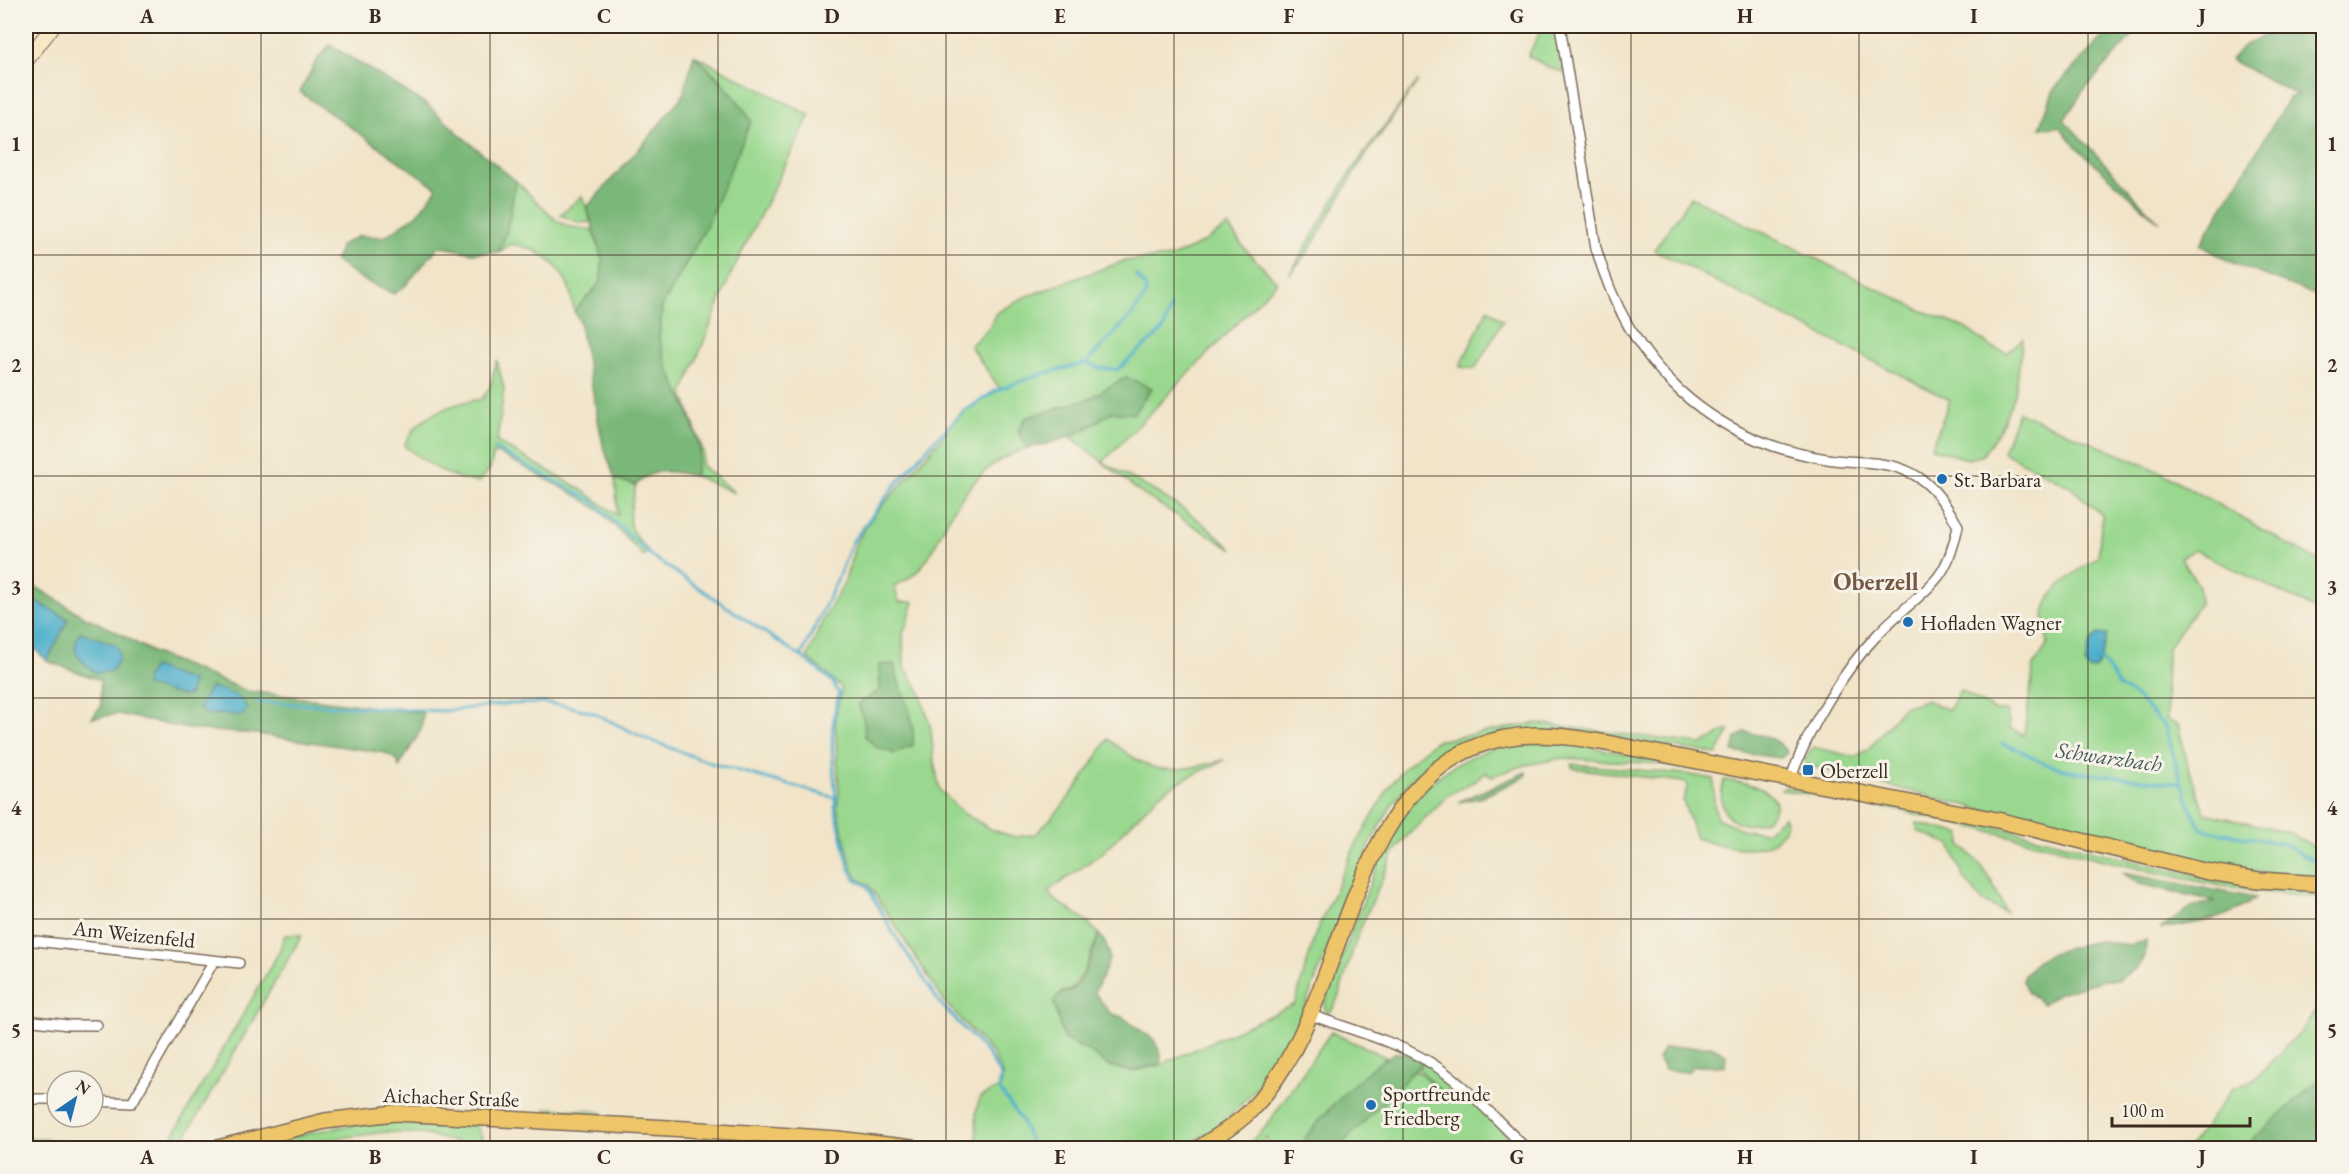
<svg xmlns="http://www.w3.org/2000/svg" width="2349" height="1174" viewBox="0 0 2349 1174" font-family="'EB Garamond',serif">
<rect width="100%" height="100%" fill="#f7f3e8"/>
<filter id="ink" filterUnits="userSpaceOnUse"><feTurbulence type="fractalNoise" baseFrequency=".0167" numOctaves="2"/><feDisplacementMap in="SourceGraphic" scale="12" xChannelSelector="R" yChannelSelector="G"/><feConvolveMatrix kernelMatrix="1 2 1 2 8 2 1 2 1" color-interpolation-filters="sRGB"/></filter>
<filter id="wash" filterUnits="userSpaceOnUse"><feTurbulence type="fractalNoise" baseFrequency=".008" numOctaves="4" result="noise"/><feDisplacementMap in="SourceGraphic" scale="24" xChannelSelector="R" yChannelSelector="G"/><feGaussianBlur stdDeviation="1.35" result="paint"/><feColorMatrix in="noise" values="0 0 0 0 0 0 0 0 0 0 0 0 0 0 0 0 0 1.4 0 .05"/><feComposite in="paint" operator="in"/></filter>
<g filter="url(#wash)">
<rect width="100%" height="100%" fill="#f1e4c9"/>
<path fill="#99d88e" stroke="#6a8156" stroke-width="1.5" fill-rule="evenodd" d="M1543,26H1558L1565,73L1548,67L1528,56Z
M694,55L810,115L731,274L683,393L703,451L702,466L735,493L695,476L700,450L688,410L667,366L659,338L662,307L706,227L722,81Z
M1418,81L1357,168L1308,252L1289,275L1349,174Z
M516,181L557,221L570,227L593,230L602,259L601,283L574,311C572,302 571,291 567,283C556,261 535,247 511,244L499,252L507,230Z
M582,196L591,222L580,223L560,215Z
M1691,197L1918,309L1965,328L1993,348L2007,353L2023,338L2015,395L1999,431L1982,456L1967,459L1931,448L1950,400L1654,250Z
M1228,226L1244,248L1277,282L1103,462C1148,488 1196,512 1233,550L1142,494L1070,436L1087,429L1111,412L1126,377L1091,398L1026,418L1018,431L1028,448C990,459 970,483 950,516C933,545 928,573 894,586L899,602H914L903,634L904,666L920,691L931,729L934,762L940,790L963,813L992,830L1015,837L1036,834L1061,808L1082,780L1108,739C1123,750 1138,763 1156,768C1177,773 1204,764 1225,760L1184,779L1161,793L1102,853L1049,891L1052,898L1084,919L1099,934L1082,975L1071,990L1062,992L1054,1004L1064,1039L1092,1053L1109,1066L1131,1072L1160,1065L1295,1004L1315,935L1352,852L1389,787L1404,768L1435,741L1536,723L1700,744C1712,742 1719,732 1730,730L1717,754L1578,732L1499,735L1458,745L1439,755L1413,777L1392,805L1371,842L1288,1048L1279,1049C1265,1086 1216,1138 1175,1148C1158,1152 1130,1148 1111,1148C1067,1148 1021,1152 977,1148L976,1112L980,1097L1000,1088L1003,1075L992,1053L944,1001L869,885L857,878L851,865L837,807L839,794L835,718L842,688L807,657L823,620L845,581L856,543L871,519L947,432L945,430L963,412L1000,389L970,346L988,329L996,313L1025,297L1124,261L1172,257L1204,242ZM893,664C900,696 916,711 913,745L865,736L864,720L858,704L880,690Z
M1488,309L1503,321L1475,369L1460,367Z
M497,360L504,389L497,442L577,487L618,515L615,479L636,485C630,517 621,525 648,550L644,556L600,511L581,498L500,454L494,453L490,469L479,482C452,481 425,462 404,446C408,439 411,431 417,426C434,410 460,402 482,399L490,387Z
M2018,412L2159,471L2323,564L2324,606L2321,612L2195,550L2180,557L2199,586L2200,603L2168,648L2166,674L2167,720L2178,724L2189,770L2205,813L2289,832L2323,852V876L2258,872L2167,856L1806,765L1805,759L1813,747L1855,757L1869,749L1903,707L1926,700L1949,710L1960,690L1995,711H2007L2010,728L2024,735L2034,665L2048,644C2047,635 2043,625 2044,616C2045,590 2079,570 2098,557L2102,515L2069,486L2003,452Z
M1535,743L1576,744L1709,771L1662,764L1563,758L1526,765L1492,776L1485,772L1477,780L1448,795L1409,834L1394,852L1358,934L1338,998L1332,1010L1326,1014L1324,1005C1337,971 1350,936 1363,902C1390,829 1416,770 1498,747C1510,744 1523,744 1535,743Z
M1572,764L1684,774L1714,779V805L1717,818L1744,830L1765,832L1784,817L1787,825C1782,832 1776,842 1767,845C1747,852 1714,845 1696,838L1683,801L1688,785L1683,782L1573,768Z
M1724,780C1739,782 1770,786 1776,803C1772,831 1727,832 1722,803C1720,796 1723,787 1724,780Z
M1785,787C1863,796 1941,815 2017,832C2121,857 2215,886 2323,891V897C2221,893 2120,864 2021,839C1942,819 1862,801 1781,790Z
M1917,823L1962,834L1961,846C1987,867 1994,884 2006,913L1983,902L1964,878L1950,844L1917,831Z
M285,935H302L179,1148H26V1137L113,1147L171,1139L279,952Z
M2323,998V1076L2247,1146L2241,1148H2189L2232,1089L2254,1080L2305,1026Z
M1331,1032L1420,1073L1451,1101L1418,1068L1423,1062L1450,1081L1521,1148H1273L1266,1138L1257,1148H1244L1265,1128Z
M550,1108L596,1111L604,1114L602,1120L544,1115L546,1109Z
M394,1122L476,1125L487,1148H460L456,1142L422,1134L385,1132L312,1142L282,1148H249C299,1135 342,1123 394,1122Z"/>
<path fill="#7ab879" stroke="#5a714c" stroke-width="1.5" d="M2113,26H2141L2083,91L2064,120L2160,223L2075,146L2060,127L2040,128L2054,89Z
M2284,26H2323V298L2233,263L2200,245L2289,98L2297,95L2231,60L2243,46Z
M330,45L428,105L465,139L516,181L507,230L499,252L473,253L439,246L405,286L394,294L365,281L335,261L341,245L359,236L384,237L417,215L437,188L300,92L316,61Z
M694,55C716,76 736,95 751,121L706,227L662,307L659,338L667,366L688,410L700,450L695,476C672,472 655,465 636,485L615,479L603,445L579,320L574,311L601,282L602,259L587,207L645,142L683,95Z
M1126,377L1152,388L1133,414L1111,412C1083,432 1061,442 1028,448L1018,431L1026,418L1091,398Z
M26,581L83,616L115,631L152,652L247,691L423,713L421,730L399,767L398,761L386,753L256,734L188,729L118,714L92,718L101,706L100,680L47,661L68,619L26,596Z
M894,664C900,696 916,711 913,745L895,754L876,747L865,736L864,720L858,704L880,690L879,665Z
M1746,732C1763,736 1778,738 1787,753L1781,758L1733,752L1736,738Z
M1526,772V776L1480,798L1458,802Z
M2123,873L2255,898C2228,921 2194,923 2160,929L2190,908L2215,901L2139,884Z
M1099,934C1118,957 1106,969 1094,992L1110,1013L1122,1017L1154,1040L1161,1055L1160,1065L1128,1071L1109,1066L1088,1051L1064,1039L1054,1004L1055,998C1062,992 1065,993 1072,990C1084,982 1094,948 1099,934Z
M2099,941L2129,945L2146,941L2145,956L2137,968L2118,980H2103L2059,993L2043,1004L2028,992L2022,980C2033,953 2073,947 2099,941Z
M1711,1046L1726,1054L1725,1066H1694L1687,1072L1665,1070L1658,1059L1664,1048Z
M1394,1053H1404L1423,1062L1338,1148H1301C1301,1135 1358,1079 1371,1069C1378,1063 1387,1058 1394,1053Z
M2323,1076V1148H2241L2247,1145Z"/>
<path fill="#4cafcb" stroke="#446c74" stroke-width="1.5" d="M26,596L68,619L47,661L26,640Z
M80,632L116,645C122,656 119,662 111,671L96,673C80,659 68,654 80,632Z
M2098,634L2107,635L2101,659L2096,668L2089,670L2085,665C2088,652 2087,644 2098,634Z
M153,667L192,681L190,694L183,696L146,686L145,679Z
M210,687C225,691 240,693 247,708L243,715L205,714L199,708Z"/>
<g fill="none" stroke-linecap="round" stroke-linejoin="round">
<path stroke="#4cafcb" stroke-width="3" d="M1086,363L1100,368L1117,370L1163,330L1171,306
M495,449L594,502L650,555L800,656
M2100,658L2120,687L2137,697L2165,727L2182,783
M257,702L444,711L508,704L544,703L567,706L594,713L644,738L711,763L836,798
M2002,744L2020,750L2043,763L2075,772L2182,784L2189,804L2201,829L2285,844L2302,855L2324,864
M1033,1148L1021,1120L999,1089L1001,1076L988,1054L940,1003L892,931L867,886L855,879L849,867L835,808L836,798C833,763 828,728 839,694L832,681L801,656L838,578L853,541L893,488L933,442L963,412L995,391L1035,376L1086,363L1132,315L1146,294L1145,286L1136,275"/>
</g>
</g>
<g filter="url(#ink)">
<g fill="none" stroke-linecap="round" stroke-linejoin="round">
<defs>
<path id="street" d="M1560,26L1596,248C1629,363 1706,440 1827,459C1844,462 1863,461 1881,464C1921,469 1940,493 1958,526C1954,544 1949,563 1938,577C1921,598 1896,614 1878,634C1842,672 1808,729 1791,778
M26,940L239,963
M1311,1015C1349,1029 1391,1040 1426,1060C1464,1082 1495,1119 1526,1148
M26,1020L68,1025H97
M26,1099H57
M93,1101L132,1103L214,961"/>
<path id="secondary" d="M26,61L53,26"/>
<path id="primary" d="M218,1148L325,1121L395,1113L687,1129L838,1139L912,1148
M1199,1148C1216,1137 1235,1126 1250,1111C1286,1074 1307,1025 1325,977C1364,873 1400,738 1535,735C1563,735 1590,740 1617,745L1997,820L2204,871L2259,880L2324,884"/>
</defs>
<use href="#street" stroke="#7b6b5a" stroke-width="12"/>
<use href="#secondary" stroke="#7b6b5a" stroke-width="16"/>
<use href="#primary" stroke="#7b6b5a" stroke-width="18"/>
<use href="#street" stroke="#fff" stroke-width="9"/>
<use href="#secondary" stroke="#f8e8c3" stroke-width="14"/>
<use href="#primary" stroke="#eec569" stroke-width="15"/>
</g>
</g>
<path fill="none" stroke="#3b2a1e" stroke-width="1.5" stroke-opacity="0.55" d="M261,26V1148M490,26V1148M718,26V1148M946,26V1148M1174,26V1148M1403,26V1148M1631,26V1148M1859,26V1148M2088,26V1148M26,255H2324M26,476H2324M26,698H2324M26,919H2324"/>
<g fill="#1f6fb2" stroke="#f7f3e8" stroke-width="2">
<circle cx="1942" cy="479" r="6"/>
<circle cx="1908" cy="622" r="6"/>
<rect x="1802" y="764" width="12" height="12" rx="3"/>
<circle cx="1371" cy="1105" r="6"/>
</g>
<g text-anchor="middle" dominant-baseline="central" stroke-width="6" stroke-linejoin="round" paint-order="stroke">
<g font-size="21" fill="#3b2a1e" stroke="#f7f3e8" text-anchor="start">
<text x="1954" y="479">St. Barbara</text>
<text x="1920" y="622">Hofladen Wagner</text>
<text x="1820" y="770">Oberzell</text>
<text x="1383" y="1093">Sportfreunde<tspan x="1383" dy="24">Friedberg</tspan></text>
</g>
<g font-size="21" fill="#3b2a1e" stroke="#f7f3e8">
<text transform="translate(134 934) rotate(6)">Am Weizenfeld</text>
<text transform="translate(451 1097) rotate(2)">Aichacher Straße</text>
</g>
<g font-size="22" font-style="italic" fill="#41595b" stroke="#f7f3e8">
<text transform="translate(2109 757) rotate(8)">Schwarzbach</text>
</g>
<g font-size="24" font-weight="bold" fill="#745843" stroke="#f7f3e8">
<text x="1876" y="581">Oberzell</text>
</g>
</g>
<rect width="2349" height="1174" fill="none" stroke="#f7f3e8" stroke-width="66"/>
<g transform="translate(75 1099) rotate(35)"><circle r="28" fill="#f7f3e8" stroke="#aca397" stroke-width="1.5"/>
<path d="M0-4.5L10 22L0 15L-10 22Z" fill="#1f6fb2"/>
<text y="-9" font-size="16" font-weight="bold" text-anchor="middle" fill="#3b2a1e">N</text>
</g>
<path d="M2112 1117v9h138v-9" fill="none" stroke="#3b2a1e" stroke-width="3"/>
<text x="2121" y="1117" font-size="18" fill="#3b2a1e" stroke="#f7f3e8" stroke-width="4.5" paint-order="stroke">100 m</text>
<rect x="33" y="33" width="2283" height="1108" fill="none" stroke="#3b2a1e" stroke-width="2"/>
<g font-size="20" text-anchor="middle" font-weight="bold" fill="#3b2a1e">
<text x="147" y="23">A</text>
<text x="375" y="23">B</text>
<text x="604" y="23">C</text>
<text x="832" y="23">D</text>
<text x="1060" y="23">E</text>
<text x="1289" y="23">F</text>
<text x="1517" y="23">G</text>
<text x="1745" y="23">H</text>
<text x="1974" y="23">I</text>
<text x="2202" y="23">J</text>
<text x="16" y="151">1</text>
<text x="2332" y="151">1</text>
<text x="16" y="372">2</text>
<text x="2332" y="372">2</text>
<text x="16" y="594">3</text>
<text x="2332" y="594">3</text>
<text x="16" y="815">4</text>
<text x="2332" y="815">4</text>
<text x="16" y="1037">5</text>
<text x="2332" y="1037">5</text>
<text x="147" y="1164">A</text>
<text x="375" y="1164">B</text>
<text x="604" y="1164">C</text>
<text x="832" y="1164">D</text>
<text x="1060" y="1164">E</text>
<text x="1289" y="1164">F</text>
<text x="1517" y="1164">G</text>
<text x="1745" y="1164">H</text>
<text x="1974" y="1164">I</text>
<text x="2202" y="1164">J</text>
</g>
</svg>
